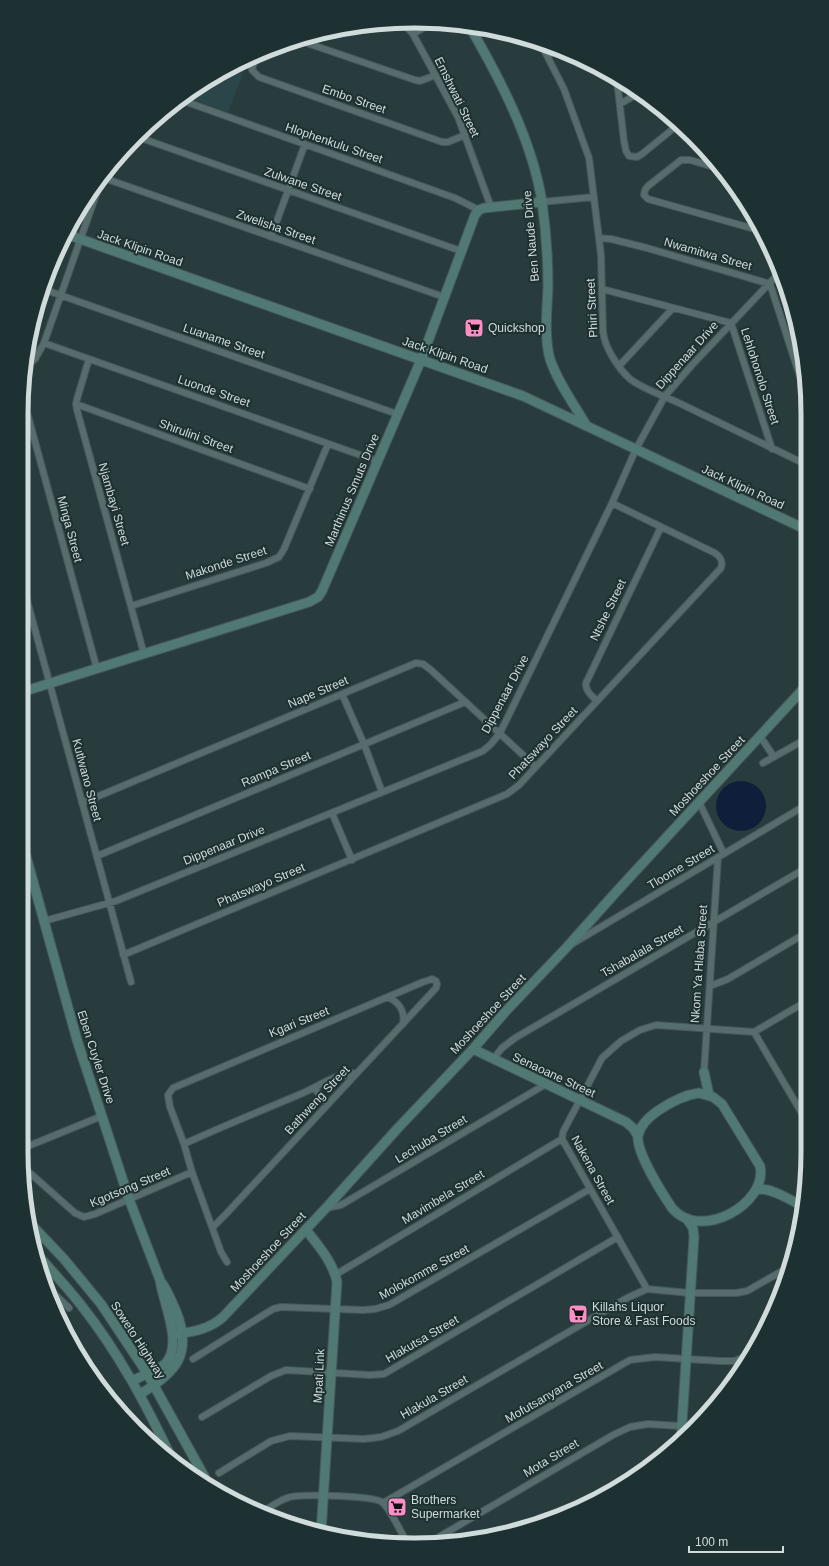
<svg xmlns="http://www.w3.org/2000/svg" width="829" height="1566" viewBox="0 0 829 1566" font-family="Arial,sans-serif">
<rect width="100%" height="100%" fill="#283b3d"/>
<path fill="#2a4649" d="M248,60L228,112L185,97L218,74Z"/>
<path fill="#0e1e3b" d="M716 806a25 25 0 1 1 50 0a25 25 0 1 1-50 0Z"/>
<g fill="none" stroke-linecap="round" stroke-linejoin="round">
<defs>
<path id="street" d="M403,23L413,34L458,117L491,207
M413,34L433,22
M298,40L415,80L420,81L436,75
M541,44L564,89L589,158L601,255L603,332C605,348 618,368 630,379C644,390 663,395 679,403C721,423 763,444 805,464
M548,56L556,49
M255,57L252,70L259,77L442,142H448L465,135
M617,81L624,141L626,151L629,156L637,157L642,154L679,124
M181,100L455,198L479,210
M620,104L637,94
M138,137L461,251
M721,169L690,160H681L648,186L645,190L644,195L648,199L758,230
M101,177L444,297
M541,202L594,197
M271,237L305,144
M599,238L611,239L647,248L770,284L805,392
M43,289L397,414
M602,289L731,323L772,449
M44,343L377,461
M89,359L77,399L76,404L77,410L144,654
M26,366L35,359L44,343L103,175
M619,366L673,308
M22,394L97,669
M76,404L310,489
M22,582L131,982
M131,606L266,563L279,557L284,549L328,444
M342,694L364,744L382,792
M597,701C592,696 585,691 586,683L661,527
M760,736L774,757
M763,763L806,739
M699,802L724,854
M82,803L416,663L423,664L431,670L536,767
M332,813L352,860
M97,856L465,702
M44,921L116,901L483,751L491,744L500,733L612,503L636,449L665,396L692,365L780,272
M572,944L806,805
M123,955L507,794L519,785L721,568C723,561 721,557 715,553L612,503
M710,986L728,979L806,933
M388,997C400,1003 405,1011 403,1024
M754,1032L807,1122
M754,1032L807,1001
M493,1059L502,1048L515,1038L806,868
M704,1072L718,857
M314,1088L328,1104
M184,1144C223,1126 263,1110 303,1093C321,1085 336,1073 357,1073
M21,1151L26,1147L102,1116
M22,1166L75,1213L84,1217L95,1214L192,1172
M326,1208L341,1205L546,1084
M213,1227L226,1214L436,988L437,984L436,981L432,979L423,982L173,1088L168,1095L170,1107L184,1144L192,1172L221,1252L227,1262
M335,1275L562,1139
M46,1286L69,1308
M647,1289L562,1139L563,1132L602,1058L621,1041L640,1030L656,1025L754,1032
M193,1359L273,1309L281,1307L363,1310L375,1309L389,1305L590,1189
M202,1417L271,1376L286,1370L370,1375L384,1374L618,1237
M219,1473L271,1441L290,1436L364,1439L381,1437L398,1431L627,1298L647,1289L690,1293H736L747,1291L789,1267
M383,1503L630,1360L655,1357L720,1361H735L750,1354
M261,1513C269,1508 278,1501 287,1498C298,1493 374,1496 382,1502C390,1508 402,1535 408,1544
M427,1544L613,1435L630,1427L648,1424L695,1427"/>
<path id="secondary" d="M470,27C501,81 532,140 542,202C546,230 548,258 548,287C547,309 544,338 550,359C558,383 574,404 586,425
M66,234L523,396L805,529
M22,692L309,602L318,597L322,591L421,360L475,215L479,210L484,208L541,202
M21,838L77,1040L129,1199L160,1280C163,1303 184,1345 165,1364C158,1370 141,1376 132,1381
M473,1049L626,1122L633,1128L638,1136
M704,1072L709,1095
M699,1093L713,1097L722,1104L760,1166C768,1204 700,1242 672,1208C662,1193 636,1152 638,1136C640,1124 650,1116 659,1110C671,1102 684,1095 699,1093Z
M755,1191C766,1184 792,1201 802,1206
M28,1221L64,1259L101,1304L147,1373L209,1485
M306,1230C318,1245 333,1262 337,1282L321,1533
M35,1252C51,1270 67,1287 81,1305C119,1353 147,1406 173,1461
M173,1334C190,1333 210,1329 223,1317L326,1208L398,1128L473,1049L506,1011L567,947L617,891L806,686
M140,1394C176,1373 193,1354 176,1311C172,1302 168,1292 162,1283
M681,1439L694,1237L693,1228L687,1219"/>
</defs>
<use href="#street" stroke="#465658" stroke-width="8"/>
<use href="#secondary" stroke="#465658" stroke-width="11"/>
<use href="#street" stroke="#576c6d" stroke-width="6"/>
<use href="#secondary" stroke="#507973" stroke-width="9"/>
</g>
<defs>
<symbol id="supermarket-square" viewBox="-11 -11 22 22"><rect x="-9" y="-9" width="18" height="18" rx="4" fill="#fa8fc6" stroke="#1e3132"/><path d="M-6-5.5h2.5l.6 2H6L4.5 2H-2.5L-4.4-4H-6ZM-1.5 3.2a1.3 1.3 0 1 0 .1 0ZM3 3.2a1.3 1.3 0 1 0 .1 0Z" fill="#111"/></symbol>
</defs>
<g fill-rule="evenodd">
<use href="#supermarket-square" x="463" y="317" width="22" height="22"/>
<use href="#supermarket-square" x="567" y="1303" width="22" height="22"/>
<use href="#supermarket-square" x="386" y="1496" width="22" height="22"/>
</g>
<g text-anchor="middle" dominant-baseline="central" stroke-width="4" stroke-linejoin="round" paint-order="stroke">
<g font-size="12" fill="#d0dbdc" stroke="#1e3132">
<text transform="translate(457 97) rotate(64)">Emshwati Street</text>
<text transform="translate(354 99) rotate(19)">Embo Street</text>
<text transform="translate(334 143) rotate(19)">Hlophenkulu Street</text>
<text transform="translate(303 184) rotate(19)">Zulwane Street</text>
<text transform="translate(276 227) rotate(19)">Zwelisha Street</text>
<text transform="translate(531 236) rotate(-95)">Ben Naude Drive</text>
<text transform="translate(140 248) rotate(19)">Jack Klipin Road</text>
<text transform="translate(708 254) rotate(16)">Nwamitwa Street</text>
<text transform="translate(592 308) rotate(-93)">Phiri Street</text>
<text transform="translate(224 341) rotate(19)">Luaname Street</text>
<text transform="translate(445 355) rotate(19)">Jack Klipin Road</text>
<text transform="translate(687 355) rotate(-48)">Dippenaar Drive</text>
<text transform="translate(760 376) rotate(72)">Lehlohonolo Street</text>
<text transform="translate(214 391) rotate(19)">Luonde Street</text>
<text transform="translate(196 436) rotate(20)">Shirulini Street</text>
<text transform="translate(743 487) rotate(25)">Jack Klipin Road</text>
<text transform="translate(352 490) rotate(-67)">Marthinus Smuts Drive</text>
<text transform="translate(114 504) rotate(74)">Njambayi Street</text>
<text transform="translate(70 529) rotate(75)">Minga Street</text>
<text transform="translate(226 563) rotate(-18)">Makonde Street</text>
<text transform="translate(608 610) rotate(-64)">Ntshe Street</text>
<text transform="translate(318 692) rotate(-23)">Nape Street</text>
<text transform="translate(505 694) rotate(-62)">Dippenaar Drive</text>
<text transform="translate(543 743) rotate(-47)">Phatswayo Street</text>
<text transform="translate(276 769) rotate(-23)">Rampa Street</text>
<text transform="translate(707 776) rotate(-47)">Moshoeshoe Street</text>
<text transform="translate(87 780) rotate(75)">Kutlwano Street</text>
<text transform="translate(224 845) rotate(-22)">Dippenaar Drive</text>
<text transform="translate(681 867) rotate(-31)">Tloome Street</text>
<text transform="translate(261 885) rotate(-23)">Phatswayo Street</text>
<text transform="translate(642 951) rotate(-30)">Tshabalala Street</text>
<text transform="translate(699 964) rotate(-86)">Nkom Ya Hlaba Street</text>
<text transform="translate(488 1014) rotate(-47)">Moshoeshoe Street</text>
<text transform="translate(299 1022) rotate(-22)">Kgari Street</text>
<text transform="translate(96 1057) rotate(72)">Eben Cuyler Drive</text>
<text transform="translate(554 1075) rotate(25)">Senaoane Street</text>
<text transform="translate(317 1100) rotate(-47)">Bathweng Street</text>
<text transform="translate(431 1139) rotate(-31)">Lechuba Street</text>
<text transform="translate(593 1170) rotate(61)">Nakena Street</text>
<text transform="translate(130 1187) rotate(-23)">Kgotsong Street</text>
<text transform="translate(443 1197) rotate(-31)">Mavimbela Street</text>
<text transform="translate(268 1252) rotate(-47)">Moshoeshoe Street</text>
<text transform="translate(424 1272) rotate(-29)">Molokomme Street</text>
<text transform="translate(422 1339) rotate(-30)">Hlakutsa Street</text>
<text transform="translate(138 1340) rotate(57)">Soweto Highway</text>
<text transform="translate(319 1376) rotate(-87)">Mpati Link</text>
<text transform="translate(554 1392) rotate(-30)">Mofutsanyana Street</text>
<text transform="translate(434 1397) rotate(-30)">Hlakula Street</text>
<text transform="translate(551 1458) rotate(-31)">Mota Street</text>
</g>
<g font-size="12" fill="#d0dbdc" stroke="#1e3132" text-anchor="start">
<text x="488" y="328">Quickshop</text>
<text x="592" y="1307">Killahs Liquor<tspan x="592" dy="14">Store &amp; Fast Foods</tspan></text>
<text x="411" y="1500">Brothers<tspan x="411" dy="14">Supermarket</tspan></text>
</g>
</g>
<path d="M0 0H829V1566H0ZM414 28H415A386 386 0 0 1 801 414V1152A386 386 0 0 1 415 1538H414A386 386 0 0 1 28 1152V414A386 386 0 0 1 414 28Z" fill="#1e3132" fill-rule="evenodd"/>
<path fill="none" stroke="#d0dbdc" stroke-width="5" d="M414 28H415A386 386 0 0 1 801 414V1152A386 386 0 0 1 415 1538H414A386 386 0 0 1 28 1152V414A386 386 0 0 1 414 28Z"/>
<path d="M689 1546v6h94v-6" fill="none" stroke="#d0dbdc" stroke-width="2"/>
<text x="695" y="1546" font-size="12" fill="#d0dbdc" stroke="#1e3132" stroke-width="3" paint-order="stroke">100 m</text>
</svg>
